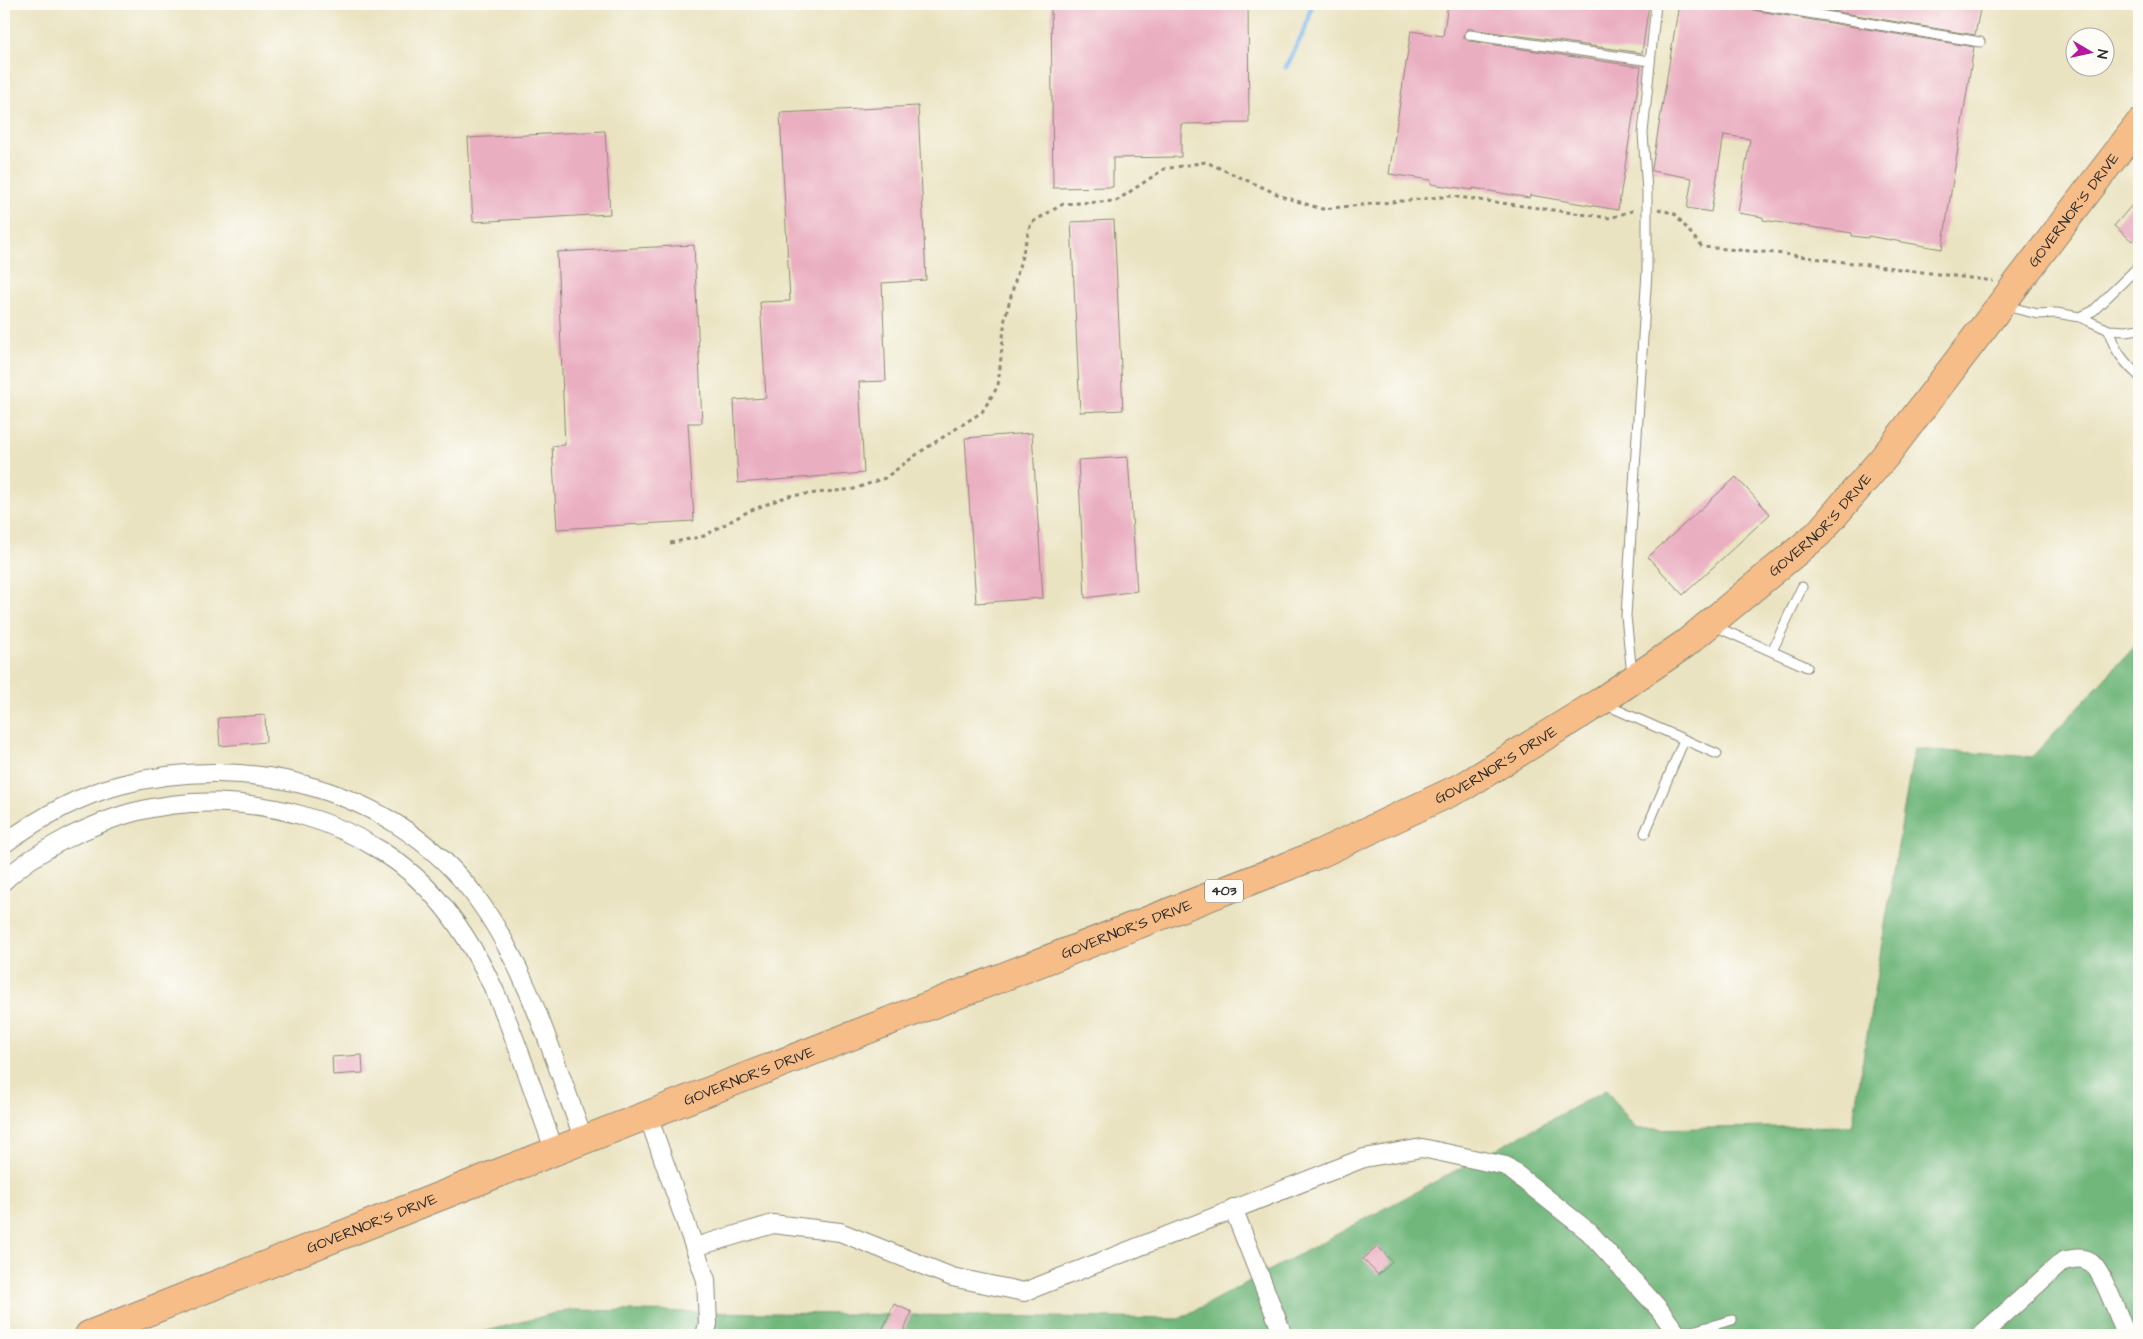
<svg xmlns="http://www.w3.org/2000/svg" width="2143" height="1339" viewBox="0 0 2143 1339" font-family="'Architects Daughter',sans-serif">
<rect width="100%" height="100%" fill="#fdfcf7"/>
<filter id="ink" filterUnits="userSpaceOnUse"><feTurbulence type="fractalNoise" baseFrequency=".02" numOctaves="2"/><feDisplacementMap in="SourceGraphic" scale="10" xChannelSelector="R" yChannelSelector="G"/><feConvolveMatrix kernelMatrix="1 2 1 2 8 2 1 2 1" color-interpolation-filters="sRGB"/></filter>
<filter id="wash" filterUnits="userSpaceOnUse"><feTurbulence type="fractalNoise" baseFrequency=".0096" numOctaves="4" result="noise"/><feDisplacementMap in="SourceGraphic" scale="20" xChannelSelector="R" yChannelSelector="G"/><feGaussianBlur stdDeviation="1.12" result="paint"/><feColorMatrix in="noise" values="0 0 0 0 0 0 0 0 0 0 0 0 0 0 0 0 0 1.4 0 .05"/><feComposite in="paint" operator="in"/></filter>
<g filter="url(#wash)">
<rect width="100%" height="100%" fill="#eae3c1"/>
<path fill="#71b77c" stroke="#4e7154" d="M2139,642V1335H472L567,1310L1179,1319L1606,1090L1636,1129L1852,1126L1914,749L2032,757Z"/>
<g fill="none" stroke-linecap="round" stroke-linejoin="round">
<path stroke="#7eb9f0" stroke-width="5" d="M1286,67L1306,27L1312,4"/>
</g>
<g id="blocks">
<path fill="#eaaec1" d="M1051,4H1248L1249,123L1181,124V157L1113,158V187L1053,188Z
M1448,4H1649L1642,53L1471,29H1467L1464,34V38L1469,41L1641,67L1618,210L1530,195L1529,198L1473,188V190L1431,184V180L1389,174L1411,31L1443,36Z
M1679,4H1703L1742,10V4H1748L1750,8L1753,10L1974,47L1942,249L1868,236V238L1852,236V233L1763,220V217L1738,213L1750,139L1724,135L1711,212L1687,208L1692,178L1652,171V168Z
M1790,4H1981L1975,35Z
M918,106L926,280L882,283L886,381L859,382L864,473L738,483L734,400L766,398L760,302L790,301L780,113Z
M605,131L610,214L473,222L468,138Z
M2139,197V233L2132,241L2114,226Z
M1114,220L1123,410L1080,412L1071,222Z
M694,245L702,423H688L694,521L557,529L552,446L565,445L557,252Z
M1032,433L1043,598L976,603L965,438Z
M1128,457L1137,591L1085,598L1078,460Z
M1736,477L1770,514L1683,595L1648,557Z
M265,715L266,742L220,746L218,718Z
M362,1055L363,1073L333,1075L332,1057Z
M1378,1246L1392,1262L1378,1275L1363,1259Z
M894,1304L912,1312L902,1335H880Z"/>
</g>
</g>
<g filter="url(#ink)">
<use href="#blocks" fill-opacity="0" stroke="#8a8776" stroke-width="1"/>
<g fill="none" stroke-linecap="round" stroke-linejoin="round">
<defs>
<path id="service" d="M1754,4L1980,42
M1470,35L1650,61
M2005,306L2038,314L2056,313L2080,317L2109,330L2126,331L2139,329
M2080,317L2093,311L2139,266
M2109,330C2113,349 2125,363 2139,376
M1712,625L1807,667
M1772,651L1802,587
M1632,675L1626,616L1647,271V192L1643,133L1656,4
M1604,704L1717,754
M1645,833L1684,740
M1678,1335L1732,1320"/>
<path id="minor" d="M4,844C39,818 78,796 120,785C248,751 395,789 476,897C527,966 554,1060 584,1140
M4,881C22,863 44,850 67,838C88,828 111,818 134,812C241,784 373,818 443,906C500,976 524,1068 555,1152
M648,1116L706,1280L708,1324L705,1335
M1233,1208L1283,1335
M695,1247L773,1224L840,1232L952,1277L1024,1292L1364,1158L1422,1148L1506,1166L1589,1232L1659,1309L1678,1335
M1981,1335L2063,1261C2072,1259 2081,1256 2090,1262C2102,1269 2120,1320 2126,1335"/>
<g id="primary">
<path id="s1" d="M89,1335L491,1176L1319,854L1466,785L1600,702L1685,644L1818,534L1886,455L2139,124"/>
</g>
</defs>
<use href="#service" stroke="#8a8776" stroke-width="11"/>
<use href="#minor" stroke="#8a8776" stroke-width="20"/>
<use href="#primary" stroke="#8a8776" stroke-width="30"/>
<path stroke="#8a8776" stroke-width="3" stroke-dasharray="4 4" stroke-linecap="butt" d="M1658,209L1675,214L1702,247L1775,253L1993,281
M670,543L704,536L749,511L788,496L854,489L885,478L920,452L982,412L998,386L1005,318L1031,223L1063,204L1116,201L1164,169L1206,162L1284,197L1322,209L1451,196L1610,218L1635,210
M4,1324L8,1335"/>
<use href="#service" stroke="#fff" stroke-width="9"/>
<use href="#minor" stroke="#fff" stroke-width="18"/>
<use href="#primary" stroke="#f7bd88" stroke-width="28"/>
</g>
</g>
<g text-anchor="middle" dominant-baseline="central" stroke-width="4" stroke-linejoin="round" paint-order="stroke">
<rect fill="#fdfcf7" stroke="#6a6a68" stroke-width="1" x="1205" y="879.5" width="38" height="23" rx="4"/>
<g font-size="14" font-weight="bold" fill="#2b2b2b">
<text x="1224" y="891">403</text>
</g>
<g font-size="15" fill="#2b2b2b" stroke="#fdfcf7">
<text stroke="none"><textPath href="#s1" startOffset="2329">GOVERNOR'S DRIVE</textPath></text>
<text stroke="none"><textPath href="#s1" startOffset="1924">GOVERNOR'S DRIVE</textPath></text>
<text stroke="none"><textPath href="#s1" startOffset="1519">GOVERNOR'S DRIVE</textPath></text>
<text stroke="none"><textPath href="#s1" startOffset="1114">GOVERNOR'S DRIVE</textPath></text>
<text stroke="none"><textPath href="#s1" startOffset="709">GOVERNOR'S DRIVE</textPath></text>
<text stroke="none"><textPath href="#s1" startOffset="304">GOVERNOR'S DRIVE</textPath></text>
</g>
</g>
<rect width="2143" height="1339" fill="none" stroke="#fdfcf7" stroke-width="20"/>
<g transform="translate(2090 52) rotate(99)"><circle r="24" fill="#fdfcf7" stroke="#a9a8a5"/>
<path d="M0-4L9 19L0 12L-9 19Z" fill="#b5179e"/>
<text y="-8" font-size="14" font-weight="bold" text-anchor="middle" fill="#2b2b2b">N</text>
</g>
</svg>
